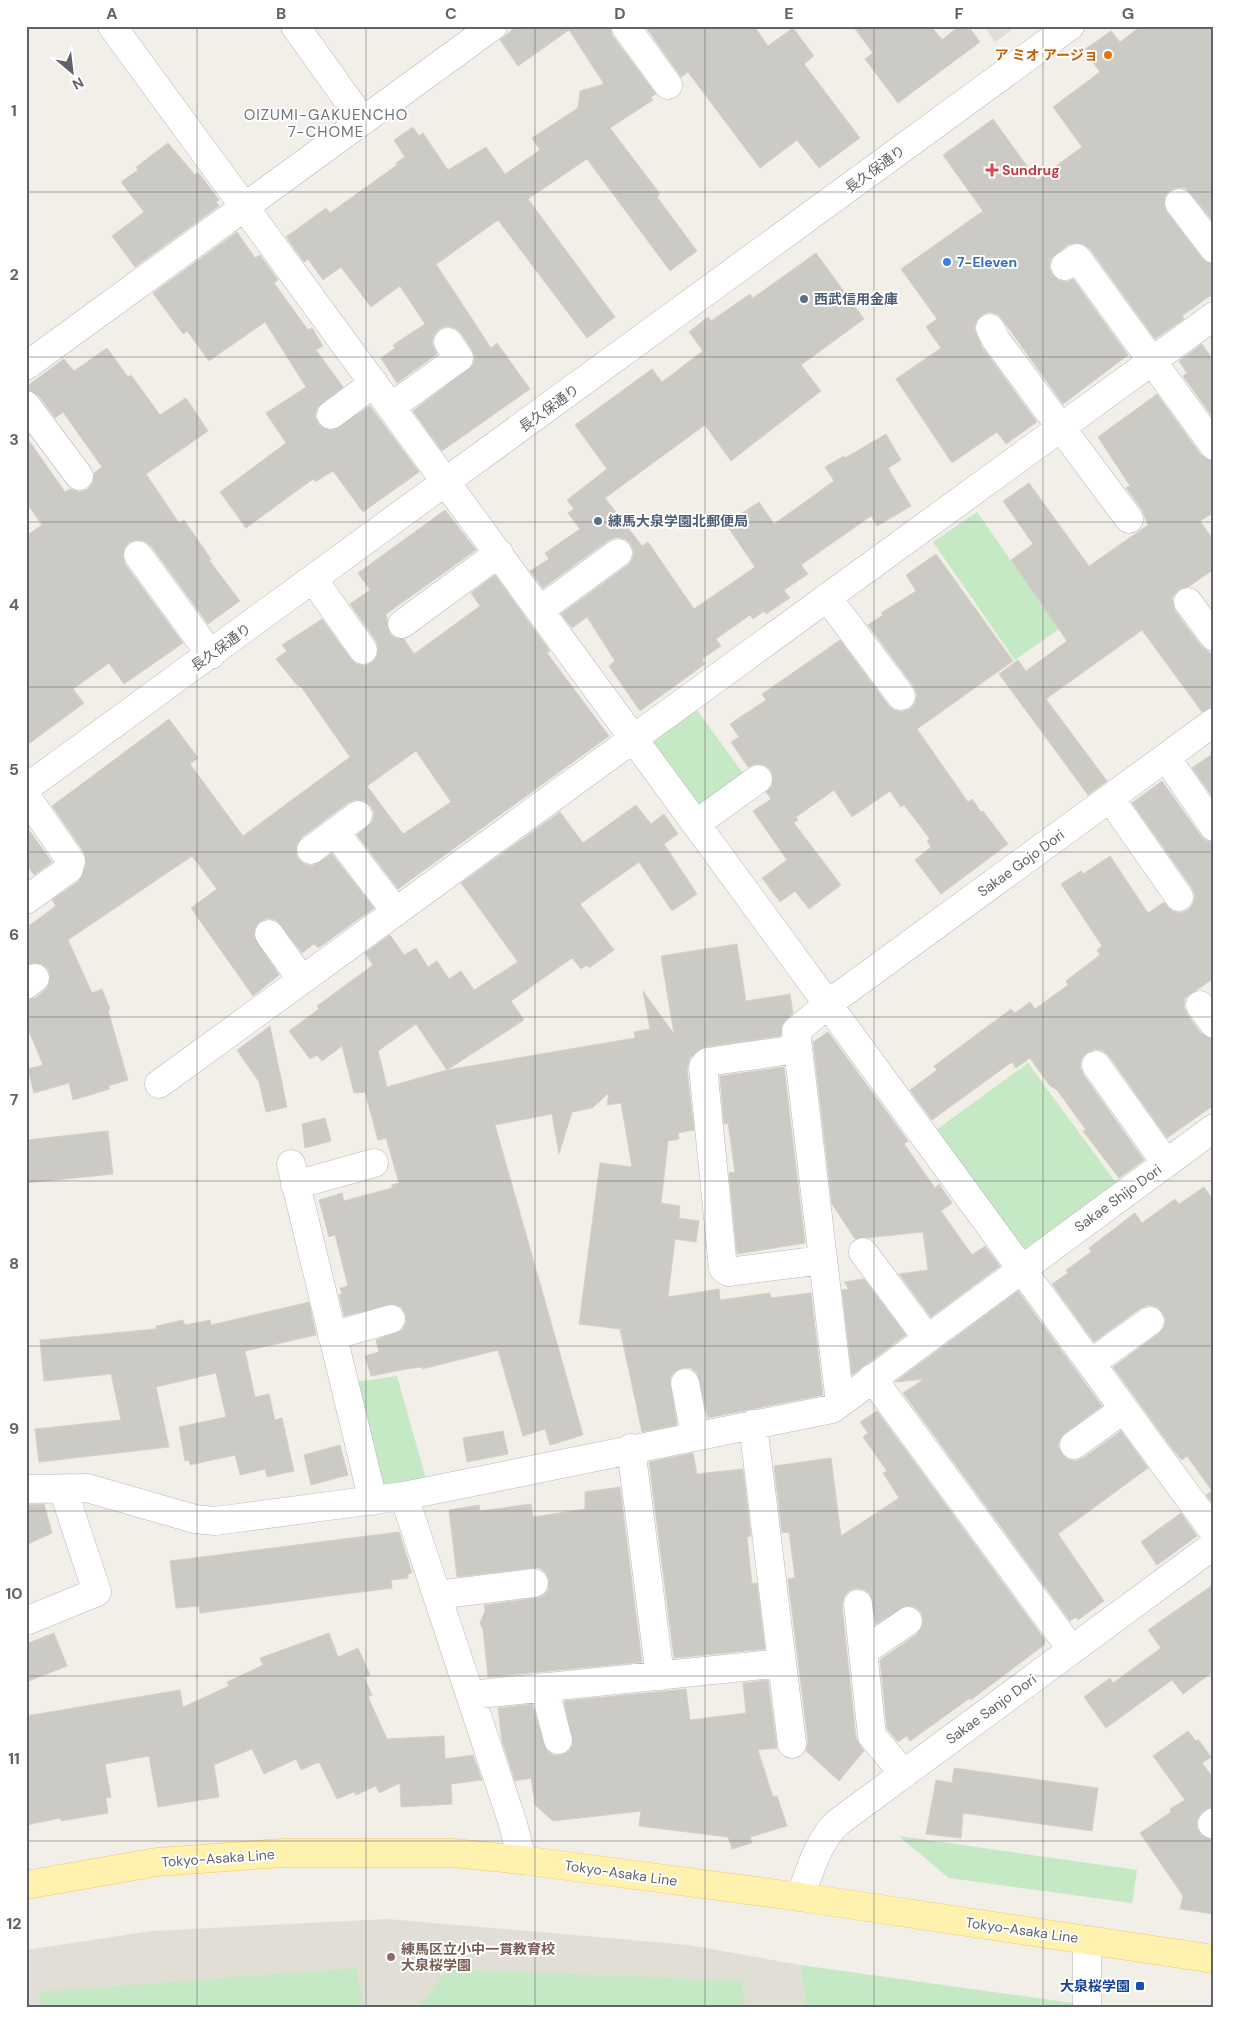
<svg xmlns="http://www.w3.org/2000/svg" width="1240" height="2033" viewBox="0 0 1240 2033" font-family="'DM Sans','Noto Sans JP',sans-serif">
<rect width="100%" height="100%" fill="#f1efe8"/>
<path fill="#e0deda" d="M984,26H1017L995,42Z"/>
<path fill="#e1ded6" d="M388,1919L689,1945L800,1965L806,2007H26V1950L152,1931Z"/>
<path fill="#c5e8c5" d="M977,512L1059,629L1015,660L933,542Z
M696,709L745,776L700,808L651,741Z
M1028,1063L1119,1187L1031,1251L1015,1247L929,1135Z
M397,1376L426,1479L382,1488L356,1382Z
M899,1836L1137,1870L1132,1903L949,1878Z
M800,1965L1087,2005L1096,2007H806Z
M357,1968L363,2007H41L39,1992Z
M448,1969L742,1981L745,2007H418Z"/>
<path fill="#cccac5" stroke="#d6d1c6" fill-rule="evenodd" d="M517,26H610L612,35L656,94L651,97L653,100L610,128L660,194L657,197L697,251L670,271L587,159L528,199L615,317L587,338L498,220L438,263L436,264L491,348L497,343L530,389L442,451L413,411L473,365L475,357L472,350L461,333L455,328L447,326L439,329L434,335L432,343L437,354L397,383L381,358L395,348L393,345L425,324L400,286L371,307L341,267L323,280L308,259L304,262L286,237L326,208L330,213L397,165L396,163L405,157L394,140L413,127L419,136L423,133L448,170L486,147L505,174L540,150L532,138L578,108L580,91L604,84L569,30L518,66L500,40Z
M645,26H754L768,46L793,28L814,56L804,64L860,138L819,168L797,140L760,168L688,72L681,77Z
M853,26H931L942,40L959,26H968L980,42L898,103L865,59L873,53Z
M1141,26H1214V223L1191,194L1185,188H1177L1169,191L1165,197L1164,204L1167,212L1202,258L1214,264V293L1182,316L1184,319L1155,339L1090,249L1083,244L1075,243L1068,245L1051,259L1049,267L1052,274L1059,280L1066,282L1073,279L1128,355L1063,404L999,315L990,312L983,314L977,320L974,328L982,347L1037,422L1006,444L997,432L952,463L896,379L941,348L926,327L937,319L901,269L983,211L943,155L993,119L1037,180L1082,147L1053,107L1100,72L1084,50L1111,31L1120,42Z
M168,143L195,175L198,172L219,200L216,202L219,206L135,267L112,236L144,212L121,182L138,170L136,167Z
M237,232L255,258L260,255L278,280L274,283L308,330L312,328L323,346L316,350L343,387L317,408L315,416L319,425L325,429L333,430L370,406L419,472L363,512L333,471L315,482L313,479L246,528L220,492L286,443L266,413L306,387L265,322L209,361L187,331L183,334L153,293Z
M816,253L864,319L801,365L821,391L731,461L705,425L605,498L642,546L648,542L694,609L755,567L726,524L759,502L774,524L834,481L825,467L844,456L845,458L886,434L901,460L888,468L911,506L877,526L871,516L801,565L808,574L784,590L790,598L766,614L764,611L753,619L750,615L716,639L721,646L702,659L705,664L640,711L609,666L615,661L587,617L572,628L561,614L628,565L632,560L634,552L630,543L625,539L617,537L609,540L543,588L530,571L549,559L545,553L580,529L568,513L574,509L567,500L607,469L575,425L652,369L662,382L703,351L689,332L708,317L711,321L750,294L753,298Z
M1202,344L1214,361V419L1183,376L1187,373L1179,361Z
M107,348L128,377L131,375L160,415L186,398L208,431L146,474L179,523L184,520L211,559L209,560L240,601L208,624L151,546L144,541L136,540L129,542L124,549L123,557L125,564L183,643L124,684L109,663L73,689L84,703L26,746V536L42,525L26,502V431L30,436L27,438L65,492L70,489L80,492L88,489L93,482L94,473L102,467L63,412L55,418L39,396L26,390V387L64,359L74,371Z
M1157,394L1201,455L1214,461V512L1200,521L1214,541V569L1188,587L1179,589L1172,598L1175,611L1201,646L1214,656V707L1202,712L1142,630L1046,699L1107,781L1088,795L999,674L1018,660L1026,671L1067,641L1011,560L1033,544L1003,501L1029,483L1089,566L1148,525L1142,510L1126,488L1130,486L1098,437Z
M445,510L476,550L386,614L390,634L396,638L404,639L414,654L480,606L471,593L495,575L550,651L547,653L609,736L398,889L357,835L372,822L374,814L371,806L364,801L356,800L349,802L302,837L297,844L296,852L298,859L304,864L312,866L332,854L374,908L318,948L314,944L302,953L276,920L268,918L260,922L255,928L254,936L279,975L253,996L191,908L217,889L192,856L68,940L92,993L102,989L110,1009L108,1010L128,1080L108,1086L110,1089L73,1100L69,1083L34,1093L28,1069L43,1065L26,1024V1000L35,998L45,990L49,984L50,976L48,969L41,964L33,963L26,965V928L56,906L52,900L79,881L86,864L84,852L52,806L169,719L198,758L190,764L243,836L350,757L302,688L296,684L276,659L287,651L282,645L322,619L351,659L357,664L364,666L372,662L377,656L378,648L376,641L350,604L370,590L358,573ZM416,751L451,802L403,834L367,786Z
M936,554L1013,661L917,729L968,802L972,799L981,812L983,811L1008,844L941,894L915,860L931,847L927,841L930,839L904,805L901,807L890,791L852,817L834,790L796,817L798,820L794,823L841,885L809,909L795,891L780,902L762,878L787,860L753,811L771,799L766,792L772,786L773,777L770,769L764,765L756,764L748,767L731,742L739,737L730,724L766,700L762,694L840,640L889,706L894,710L902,712L911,708L915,703L917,695L914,687L868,625L883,615L881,613L916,591L906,575Z
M1214,753V799L1192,768Z
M1162,781L1201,836L1207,841L1214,842V978L1185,998L1184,1006L1187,1014L1201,1033L1214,1039V1105L1167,1138L1109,1056L1103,1051L1095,1049L1087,1053L1082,1058L1080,1066L1083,1074L1144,1160L1119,1178L1083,1131L1086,1130L1057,1090L1050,1086L1030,1058L1016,1068L1012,1062L932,1120L910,1090L937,1070L934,1066L1011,1009L1015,1013L1030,1002L1035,1009L1068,985L1066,981L1100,955L1097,950L1102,946L1061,884L1081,871L1083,874L1110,856L1148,913L1164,902L1172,911L1180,913L1188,910L1193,904L1195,896L1192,888L1132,803Z
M636,805L651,824L664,814L678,834L664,844L697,894L672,911L639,862L580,904L614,950L589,968L587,965L581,969L572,958L511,1001L524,1020L447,1070L635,1038L634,1032L650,1029L643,991L674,1034L661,956L737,944L746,1001L790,994L793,1013L782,1025L781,1036L705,1047L690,1058L687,1069L694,1130L678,1133L679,1139L668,1141L661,1203L680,1206L679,1218L699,1221L696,1242L675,1239L668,1297L719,1289L720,1300L770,1293L771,1298L811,1293L823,1395L708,1418L697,1373L691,1368H682L674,1372L670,1378L677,1425L642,1432L620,1329L579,1324L600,1163L632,1167L621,1103L607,1105L609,1093L592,1108L572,1112L559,1154L552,1114L495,1125L583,1435L550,1445L545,1429L523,1436L498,1350L422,1369V1367L412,1368L371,1376L365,1356L379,1352L376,1340L402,1330L406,1323V1315L401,1307L394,1304L344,1316L339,1295L342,1294L340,1288L348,1286L335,1235L329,1237L319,1200L342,1193L344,1201L392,1188V1185L399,1183L386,1138L378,1140L365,1092L354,1093L342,1046L322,1061L317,1055L310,1059L289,1031L319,1009L317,1006L373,965L365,953L390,935L404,955L416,948L428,967L437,961L449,979L461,971L474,990L518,962L461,883L560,812L583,843ZM416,1024L447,1070L387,1087L378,1051Z
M26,826L52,862L34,875L26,864Z
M270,1026L287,1107L266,1112L259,1082L237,1050Z
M828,1032L908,1141L904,1144L935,1188L939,1184L952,1203L941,1211L972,1255L985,1246L1000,1266L931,1317L899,1274L928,1270L923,1232L855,1239L832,1204L813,1042Z
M784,1067L805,1243L737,1254L729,1173L735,1172L728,1123L724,1124L720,1076Z
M325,1118L331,1141L305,1148L302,1124Z
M108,1131L113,1174L26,1183V1140Z
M1204,1187L1214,1201V1505L1206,1495L1212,1491L1187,1456L1182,1460L1173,1450L1113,1367L1159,1333L1164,1328L1166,1320L1162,1312L1157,1307L1149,1305L1141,1308L1094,1342L1052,1284L1068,1273L1066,1270L1091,1252L1089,1248L1135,1213L1142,1223L1175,1199L1179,1204Z
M864,1279L906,1335L852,1375L842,1290L849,1289L844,1282Z
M1018,1291L1102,1406L1065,1433L1060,1439L1058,1446L1062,1454L1068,1459L1075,1461L1083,1458L1121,1431L1148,1468L1058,1534L1104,1601L1078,1620L1076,1617L1070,1621L903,1393L924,1379L895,1382Z
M309,1302L316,1335L245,1351L255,1397L269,1394L275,1420L282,1418L294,1471L267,1477L265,1469L240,1475L235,1455L190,1465L189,1460L185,1461L179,1427L226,1417L216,1373L156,1387L169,1447L39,1462L35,1429L121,1420L111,1374L44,1381L40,1340L156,1329V1326L183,1320L185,1325L210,1320L211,1325Z
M877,1411L1045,1640L1044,1645L971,1700L970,1698L910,1741L907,1736L898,1742L887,1729L880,1660L917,1634L922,1627L923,1619L921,1612L915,1607L906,1606L876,1624L870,1594L865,1590L857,1588L849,1591L844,1597L842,1606L856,1738L864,1751L839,1781L806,1751L808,1742L788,1579L795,1578L789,1532L782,1533L774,1466L831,1458L841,1536L899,1498L883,1473L887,1471L863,1437L868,1433L860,1422Z
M503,1431L508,1454L467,1462L463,1438Z
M340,1445L348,1475L311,1485L304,1455Z
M693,1453L697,1474L743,1469L751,1536L747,1537L752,1584L757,1583L765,1649L674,1658L649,1462Z
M620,1487L642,1662L488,1677L483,1630L480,1623L485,1611L484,1605L536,1598L543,1596L548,1590L549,1581L546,1573L540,1568H533L457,1577L449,1510L479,1505L480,1511L531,1504L533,1517L585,1509V1492Z
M44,1504L52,1533L26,1545V1505Z
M1181,1513L1197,1536L1157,1565L1141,1542Z
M399,1532L412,1573L408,1574V1578L391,1580L392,1588L200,1613L199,1606L176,1608L170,1561Z
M1214,1584V1671L1183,1694L1172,1680L1106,1728L1084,1697L1110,1678L1113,1683L1161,1648L1148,1630Z
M54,1633L67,1666L26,1682V1644Z
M329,1633L338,1657L358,1648L370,1675L364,1677L372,1695L368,1697L387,1739L444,1736L445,1759L473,1755L482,1780L451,1784L452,1804L401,1807L400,1783L379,1793L376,1786L356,1795L354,1792L337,1799L319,1762L301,1770L296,1759L264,1774L252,1749L214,1765L219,1797L158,1807L149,1756L105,1764L111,1797L106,1798L108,1813L61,1821V1818L26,1825V1716L180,1690L183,1707L229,1686L227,1682L263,1665L260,1658Z
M768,1680L777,1748L758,1750L773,1797L777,1796L787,1826L750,1837L752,1843L732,1849L728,1837L639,1826L641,1811L553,1821L535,1805L531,1778L515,1781L502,1741L498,1708L532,1704L547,1751L553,1755H562L569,1751L573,1744L564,1701L686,1689L690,1720L746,1713L743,1683Z
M1188,1731L1196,1741L1198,1739L1211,1757L1202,1763L1214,1779V1807L1201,1813L1197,1820V1828L1201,1835L1214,1839V1914L1180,1909L1183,1896L1140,1833L1171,1812L1170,1809L1185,1800L1153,1756Z
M954,1768L1098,1788L1092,1831L963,1813L961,1838L926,1834L936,1780L952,1783Z"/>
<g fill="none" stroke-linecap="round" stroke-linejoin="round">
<defs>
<path id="minor" d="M112,26L1214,1532
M295,26L363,121
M625,26L668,85
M1179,203L1214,249
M1065,266L1077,258L1214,446
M990,328L996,340L1129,519
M26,366L493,26
M26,405L79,476
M391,407L459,358L448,342
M331,415L374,383
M138,555L211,655
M313,579L363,650
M827,597L901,696
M1188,602L1214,637
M540,610L618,553
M402,624L499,553
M1166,757L1214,827
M26,788L1070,26
M26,796L71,861L69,869L26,900
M1110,798L1179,897
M696,824L758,779
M335,832L396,912
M311,850L358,815
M269,934L302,980
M26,985L35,978
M1200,1005L1214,1024
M797,1049L707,1062L703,1067L723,1268L728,1272L823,1260
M1096,1065L1166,1163
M159,1084L1214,316
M291,1164L373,1501
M295,1185L374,1163
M863,1252L927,1338
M332,1336L391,1319
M1091,1363L1150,1321
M872,1378L1072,1650
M685,1383L695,1435
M840,1403L796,1031L828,1004L1214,722
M1074,1445L1124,1409
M631,1448L660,1676
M26,1489L87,1488L195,1519L215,1521L404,1496L832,1409L1214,1128
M404,1496L513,1824L522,1860
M437,1595L534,1583
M858,1604L872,1736L904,1774
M26,1621L97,1592L63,1489
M863,1652L908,1621
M782,1663L792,1744
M544,1687L558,1740
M470,1695L782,1663L753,1424
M1212,1824L1214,1822
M800,1897C810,1871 817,1843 837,1823L1214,1545
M1087,1940V2007"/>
<path id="major" d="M26,1885L157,1862L283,1853H453L522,1860L800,1897L1214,1959"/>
</defs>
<use href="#minor" stroke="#b5b8bc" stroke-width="29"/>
<use href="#major" stroke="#f2c960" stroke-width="29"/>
<use href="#minor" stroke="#fff" stroke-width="28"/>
<use href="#major" stroke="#fff2af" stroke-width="28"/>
</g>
<path fill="none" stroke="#5f6368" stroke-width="1" stroke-opacity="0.55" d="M197,26V2007M366,26V2007M535,26V2007M705,26V2007M874,26V2007M1043,26V2007M26,192H1214M26,357H1214M26,522H1214M26,687H1214M26,852H1214M26,1017H1214M26,1181H1214M26,1346H1214M26,1511H1214M26,1676H1214M26,1841H1214"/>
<circle fill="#e8710a" stroke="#fff" stroke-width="2" cx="1108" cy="55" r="5"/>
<path fill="#e0444e" stroke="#fff" stroke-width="2" d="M989.5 162.5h5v5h5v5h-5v5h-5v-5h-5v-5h5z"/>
<circle fill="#3f7fe0" stroke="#fff" stroke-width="2" cx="947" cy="262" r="5"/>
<g fill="#5c6f8a" stroke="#fff" stroke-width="2">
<circle cx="804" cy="299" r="5"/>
<circle cx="598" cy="521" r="5"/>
</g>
<circle fill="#8d6e63" stroke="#fff" stroke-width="2" cx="391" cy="1957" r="5"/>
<rect fill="#1a4fb4" stroke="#fff" stroke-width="2" x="1135" y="1981" width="10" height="10" rx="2.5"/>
<g text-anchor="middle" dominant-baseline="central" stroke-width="4" stroke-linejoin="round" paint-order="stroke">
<g font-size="14" font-weight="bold" fill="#c56008" stroke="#fff" text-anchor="end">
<text x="1098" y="55">ア ミオ アージョ</text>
</g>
<g font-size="14" fill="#5f6368" stroke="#fff">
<text transform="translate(875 169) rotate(-36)">長久保通り</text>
<text transform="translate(549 408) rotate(-36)">長久保通り</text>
<text transform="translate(221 647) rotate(-36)">長久保通り</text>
<text transform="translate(1021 863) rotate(-36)">Sakae Gojo Dori</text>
<text transform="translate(1118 1198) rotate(-36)">Sakae Shijo Dori</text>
<text transform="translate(991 1709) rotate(-36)">Sakae Sanjo Dori</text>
<text transform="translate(218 1858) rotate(-4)">Tokyo-Asaka Line</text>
<text transform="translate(621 1873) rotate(8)">Tokyo-Asaka Line</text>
<text transform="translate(1022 1930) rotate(8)">Tokyo-Asaka Line</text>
</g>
<g font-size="14" font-weight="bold" fill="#be3a42" stroke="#fff" text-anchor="start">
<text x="1002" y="170">Sundrug</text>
</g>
<g font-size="14" font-weight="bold" fill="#366cbe" stroke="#fff" text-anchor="start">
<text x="957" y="262">7-Eleven</text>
</g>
<g font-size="14" font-weight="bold" fill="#4e5e75" stroke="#fff" text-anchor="start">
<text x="814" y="299">西武信用金庫</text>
<text x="608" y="521">練馬大泉学園北郵便局</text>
</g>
<g font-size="14" font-weight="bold" fill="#785e54" stroke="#fff" text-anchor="start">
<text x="401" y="1949">練馬区立小中一貫教育校<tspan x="401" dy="16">大泉桜学園</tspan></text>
</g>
<g font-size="14" font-weight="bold" fill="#164399" stroke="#fff" text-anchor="end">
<text x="1130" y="1986">大泉桜学園</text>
</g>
<g font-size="15" letter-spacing="1" fill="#70757a" stroke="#fff">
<text x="326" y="115">OIZUMI-GAKUENCHO<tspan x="326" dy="17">7-CHOME</tspan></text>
</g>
</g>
<rect width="1240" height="2033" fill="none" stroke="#ffffff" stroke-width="55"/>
<g transform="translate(72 72) rotate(152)" stroke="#ffffff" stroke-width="4" paint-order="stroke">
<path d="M0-4L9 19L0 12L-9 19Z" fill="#5f6368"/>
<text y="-8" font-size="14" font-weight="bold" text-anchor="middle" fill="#5f6368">N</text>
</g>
<rect x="28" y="28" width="1184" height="1978" fill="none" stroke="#5f6368" stroke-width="2"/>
<g font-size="16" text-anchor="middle" font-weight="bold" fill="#5f6368">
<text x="112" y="19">A</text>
<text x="281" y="19">B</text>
<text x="451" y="19">C</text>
<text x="620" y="19">D</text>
<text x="789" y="19">E</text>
<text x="959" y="19">F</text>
<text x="1128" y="19">G</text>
<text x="14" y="116">1</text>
<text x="14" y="280">2</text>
<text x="14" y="445">3</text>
<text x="14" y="610">4</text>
<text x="14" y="775">5</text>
<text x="14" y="940">6</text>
<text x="14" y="1105">7</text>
<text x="14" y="1269">8</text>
<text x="14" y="1434">9</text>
<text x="14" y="1599">10</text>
<text x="14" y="1764">11</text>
<text x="14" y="1929">12</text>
</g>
</svg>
